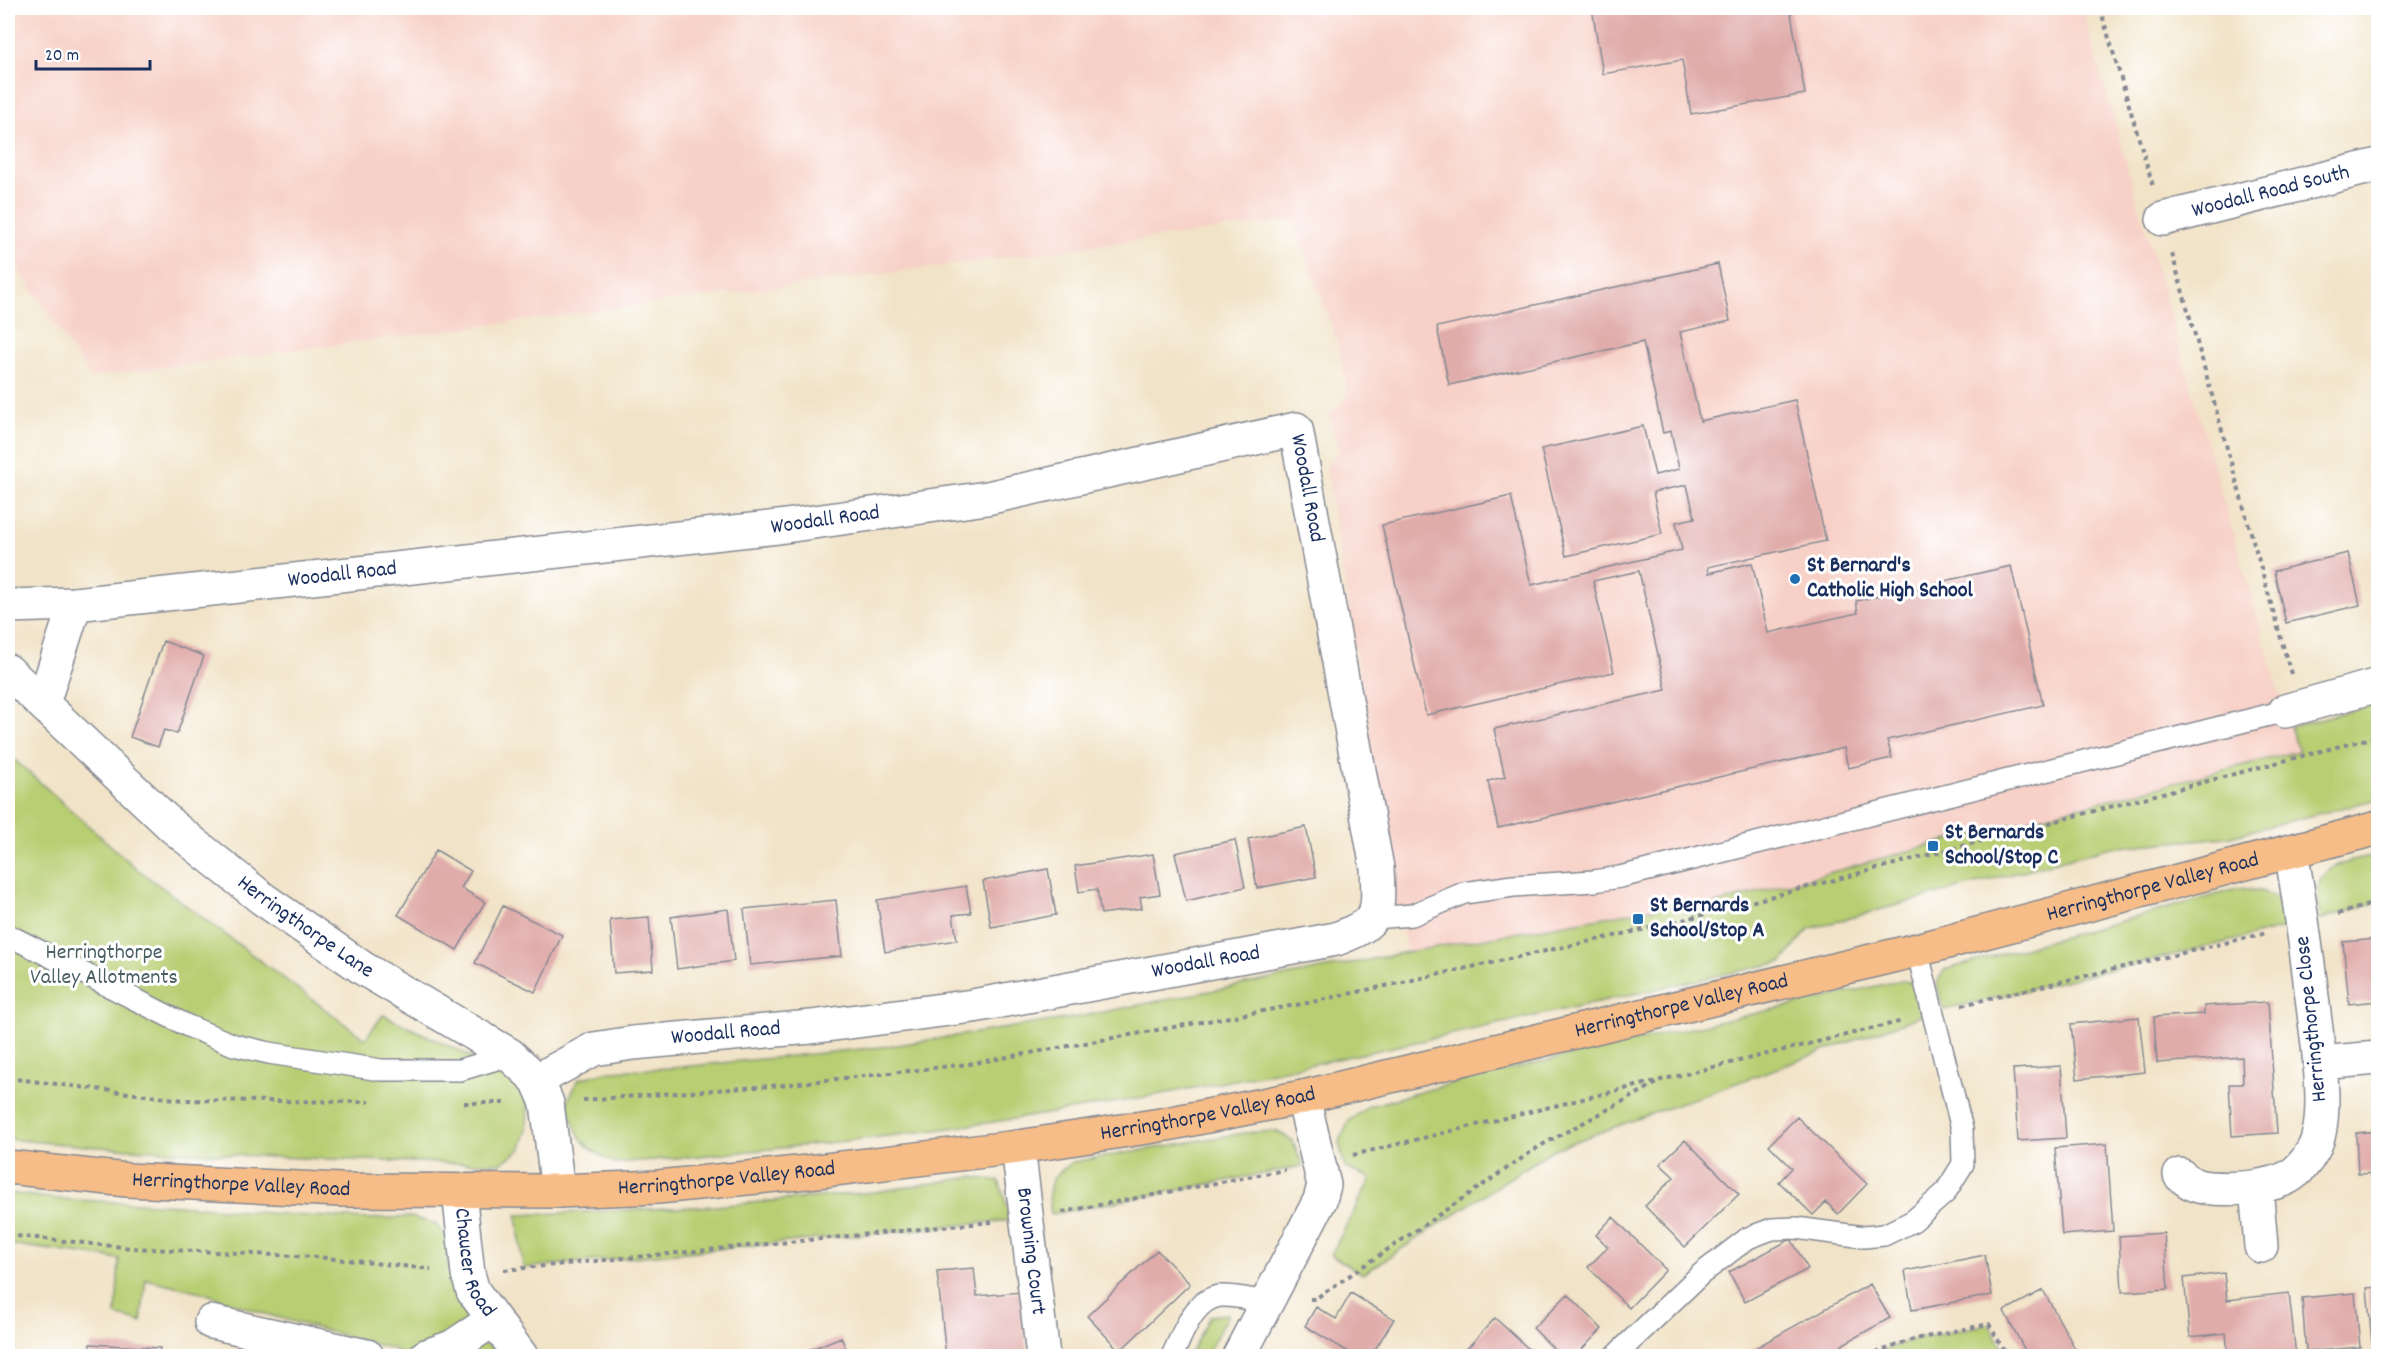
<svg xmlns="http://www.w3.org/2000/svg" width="2386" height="1364" viewBox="0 0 2386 1364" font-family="Dekko,sans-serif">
<rect width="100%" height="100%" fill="#fff"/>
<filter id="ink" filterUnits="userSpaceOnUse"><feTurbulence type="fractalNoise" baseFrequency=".0167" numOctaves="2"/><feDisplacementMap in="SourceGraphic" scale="12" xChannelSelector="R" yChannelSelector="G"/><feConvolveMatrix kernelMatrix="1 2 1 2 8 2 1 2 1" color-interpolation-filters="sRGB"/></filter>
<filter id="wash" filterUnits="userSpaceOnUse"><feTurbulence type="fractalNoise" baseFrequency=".008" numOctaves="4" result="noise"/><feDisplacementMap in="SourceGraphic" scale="24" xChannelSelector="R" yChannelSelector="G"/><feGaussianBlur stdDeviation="1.35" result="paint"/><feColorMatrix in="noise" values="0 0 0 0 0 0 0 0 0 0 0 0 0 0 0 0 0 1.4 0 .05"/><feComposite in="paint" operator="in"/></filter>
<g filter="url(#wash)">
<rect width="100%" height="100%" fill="#f1e3c7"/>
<path fill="#f7d1c7" d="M8,8H2082L2278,689L2299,751L1945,841L1690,911L1673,905L1408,952L1398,917L1326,468L1339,449L1329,416L1348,397L1339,347L1293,220L90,377L8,253Z"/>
<path fill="#b8ce72" stroke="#6a7e68" stroke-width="1.5" d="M2378,703V799L2226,837L2107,848L1809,929L1782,962C1543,1012 1306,1071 1065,1111C917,1135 766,1151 616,1163C580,1147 578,1138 567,1102L579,1079L610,1071L672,1068L891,1046L1078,1017L1408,952L1673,905L1690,911L1945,841L2299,751L2290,727Z
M8,754L136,868L365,1039L383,1015L508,1074L525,1090L528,1103L527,1130L520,1150L501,1163H446L272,1157L98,1147L8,1139Z
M2378,855V902L2321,919C2320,910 2317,899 2318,890C2321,862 2357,859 2378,855Z
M2237,889L2261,891L2278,899L2285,928L1943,1010L1937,983L1944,970Z
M1899,981L1915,982L1921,1016L1554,1149L1363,1274L1331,1255L1371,1178L1345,1168L1339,1142L1349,1121L1369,1106L1479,1076Z
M1277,1131L1292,1140L1303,1166L1051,1214C1047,1184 1048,1179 1073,1162L1244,1133Z
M972,1177L999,1181L1011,1220L523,1268L517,1215L715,1206L875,1192Z
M8,1193L57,1199L178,1205L291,1215L368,1219L411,1217L435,1224L448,1238L447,1262L459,1302L498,1356H406L393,1349L262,1313L201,1292L146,1279L141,1322L116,1315L119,1259L8,1244Z
M1228,1314L1206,1356H1189L1210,1316Z
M1989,1324L2007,1356H1869L1911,1340Z"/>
<g id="blocks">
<path fill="#e0acaa" d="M1592,8H1790L1805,94L1691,114L1682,60L1603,74Z
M1718,264L1730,321L1680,332L1700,421L1795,400L1826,541L1708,567L1709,573L1752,563L1768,633L1858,613L1856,601L2011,566L2043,705L1887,740L1892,758L1848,768L1844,748L1498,828L1488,781L1505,777L1494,729L1666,690L1639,571L1593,581L1614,672L1426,715L1382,525L1511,496L1531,585L1682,550L1676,522L1695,518L1687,485L1653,492L1662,534L1566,556L1541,449L1643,426L1655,475L1679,469L1671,431L1663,433L1643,342L1449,385L1437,327Z
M2348,553L2360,605L2286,623L2274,571Z
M163,641L204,656L177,734L164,730L158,747L130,737Z
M1306,827L1316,877L1257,888L1248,839Z
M1235,840L1245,887L1186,901L1175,853Z
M436,850L471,871L461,888L485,902L457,950L398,915Z
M1153,854L1160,894L1140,897L1142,908L1101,914L1097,889L1079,892L1075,866Z
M1048,869L1056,915L991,927L983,881Z
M966,886L971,913L953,915L957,940L885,952L877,900Z
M836,900L842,956L750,965L744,909Z
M503,906L562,935L535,992L475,963Z
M728,909L734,961L677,969L671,917Z
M649,917L653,970L614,973L610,920Z
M2378,939V1001L2349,1004L2343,942Z
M2268,1002L2277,1133L2232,1136L2229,1084H2243L2242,1057L2157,1063L2154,1017L2204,1014V1006Z
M2139,1017L2145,1072L2077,1079L2071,1024Z
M2061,1066L2066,1138L2018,1141L2013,1069Z
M1797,1117L1867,1184L1838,1214L1826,1202L1813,1215L1779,1182L1792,1168L1769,1145Z
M2378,1131V1173L2358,1174L2356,1133Z
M1685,1140L1739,1194L1685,1247L1645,1206L1674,1177L1660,1164Z
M2107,1144L2113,1231L2062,1235L2055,1148Z
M1613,1217L1666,1270L1629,1308L1588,1267L1608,1247L1596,1235Z
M2164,1233L2168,1289L2122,1292L2119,1236Z
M1791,1239L1808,1269L1745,1302L1729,1272Z
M1157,1250L1190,1284L1120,1351L1087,1316Z
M1985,1255L1992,1295L1912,1310L1905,1271Z
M974,1268L977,1296L1021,1292L1027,1356H946L937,1271Z
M2224,1273L2227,1300L2289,1293L2296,1356H2228L2226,1333L2190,1337L2184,1278Z
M1870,1284L1890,1318L1822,1356H1741Z
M2378,1287V1342L2372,1343L2367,1288Z
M2043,1290L2079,1356H2028L2004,1311Z
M1351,1293L1394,1319L1371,1356H1355L1305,1326L1316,1307L1336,1319Z
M2355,1293L2360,1347L2306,1352L2302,1298Z
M1568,1294L1602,1329L1575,1356H1561L1533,1328Z
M1495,1318L1533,1353L1530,1356H1460Z
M841,1337L849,1356H795Z
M90,1344L160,1348L159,1356H89Z"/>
</g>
</g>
<g filter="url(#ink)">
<use href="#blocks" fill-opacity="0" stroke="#868992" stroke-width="1.5"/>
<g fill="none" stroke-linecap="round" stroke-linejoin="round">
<defs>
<path id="service" d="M1373,918L1412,915L1464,893L1513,886L1594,881L1620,877L2285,711
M8,935L188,1026L234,1045L269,1053L381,1070H460L510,1055
M1172,1356C1182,1336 1193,1299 1220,1296C1235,1295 1253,1300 1267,1302
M1615,1356L1701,1274L1748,1238L1772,1229L1796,1228L1864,1237L1884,1235L1913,1221L1945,1193L1963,1164L1962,1129L1917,950"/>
<g id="minor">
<path id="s1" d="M2163,219L2378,165"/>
<path id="s2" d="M8,606L75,604L778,527L987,498L1296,429L1377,868C1379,914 1381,922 1336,939L973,1006L811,1027L633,1043L594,1049L537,1080"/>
<path id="s3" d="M8,671L173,827L263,899L364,969L510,1055L537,1080L547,1103L558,1191"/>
<path d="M43,703L75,604"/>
<path d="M2285,711L2378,685"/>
<path d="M2320,1063L2378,1058"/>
<path id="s4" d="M1018,1147L1043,1356"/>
<path d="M2180,1175C2184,1178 2190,1183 2195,1185C2208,1190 2245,1189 2259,1186C2285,1182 2299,1175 2313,1150C2331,1118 2317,1042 2313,1005C2307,954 2300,902 2291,851"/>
<path d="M2256,1187L2261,1246"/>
<path id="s5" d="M459,1191L468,1274L473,1291L521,1356"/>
<path d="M211,1322L367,1356"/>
<path d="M426,1356L452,1347L493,1320"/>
<path d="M1239,1356L1320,1200L1324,1185L1303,1097"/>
</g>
<g id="primary">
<path id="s6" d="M8,1167L127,1180L341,1190L558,1191L658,1187L817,1171L1018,1147L1167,1124L1303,1097L1917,950L2378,828"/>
</g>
</defs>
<use href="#service" stroke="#868992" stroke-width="24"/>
<use href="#minor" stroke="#868992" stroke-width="36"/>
<use href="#primary" stroke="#868992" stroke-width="36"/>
<path stroke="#868992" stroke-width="4" stroke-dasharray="4.5 4.5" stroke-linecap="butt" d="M2100,8L2153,186
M2172,254L2291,674
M2338,914L2378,902
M1962,1005L2267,933
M8,1078L184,1100L369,1102
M583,1100L783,1085L969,1064L1307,1003L1660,926L2378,736
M464,1103H507
M1353,1155L1903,1021
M1062,1212L1285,1170
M8,1235L131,1248L317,1257L431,1269
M504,1270L992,1222
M1310,1299H1315L1540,1146L1659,1082
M1867,1356L1911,1340L1989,1324L2007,1356"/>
<use href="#service" stroke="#fff" stroke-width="21"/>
<use href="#minor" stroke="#fff" stroke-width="33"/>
<use href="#primary" stroke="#f7bd88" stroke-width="33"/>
</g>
</g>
<g fill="#1f6fb2" stroke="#fff" stroke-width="2">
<circle cx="1795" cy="579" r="6"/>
<rect x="1927" y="840" width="12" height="12" rx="3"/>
<rect x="1632" y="913" width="12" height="12" rx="3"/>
</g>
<g text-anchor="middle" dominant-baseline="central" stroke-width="6" stroke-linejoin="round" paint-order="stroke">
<g font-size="22" fill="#1b2f5e" stroke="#fff">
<text stroke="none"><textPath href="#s1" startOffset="111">Woodall Road South</textPath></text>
<text stroke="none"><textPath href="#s2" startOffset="1362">Woodall Road</textPath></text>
<text stroke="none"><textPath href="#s2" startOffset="822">Woodall Road</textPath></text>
<text stroke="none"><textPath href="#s2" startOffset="336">Woodall Road</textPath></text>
<text stroke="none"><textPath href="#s6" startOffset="2178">Herringthorpe Valley Road</textPath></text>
<text stroke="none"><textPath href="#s3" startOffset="393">Herringthorpe Lane</textPath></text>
<text transform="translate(1206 963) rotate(-10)">Woodall Road</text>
<text stroke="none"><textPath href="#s6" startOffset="1692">Herringthorpe Valley Road</textPath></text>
<text transform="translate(2312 1019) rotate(-96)">Herringthorpe Close</text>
<text transform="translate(726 1034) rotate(-5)">Woodall Road</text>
<text stroke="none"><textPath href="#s6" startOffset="1206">Herringthorpe Valley Road</textPath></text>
<text stroke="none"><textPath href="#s6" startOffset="720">Herringthorpe Valley Road</textPath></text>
<text stroke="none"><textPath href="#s6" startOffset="234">Herringthorpe Valley Road</textPath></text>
<text stroke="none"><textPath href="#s4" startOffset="105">Browning Court</textPath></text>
<text stroke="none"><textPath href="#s5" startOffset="74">Chaucer Road</textPath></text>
</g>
<g font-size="22" font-weight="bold" fill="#1b2f5e" stroke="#fff" text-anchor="start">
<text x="1807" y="566">St Bernard's<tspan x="1807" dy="25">Catholic High School</tspan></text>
<text x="1945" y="833">St Bernards<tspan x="1945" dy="25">School/Stop C</tspan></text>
<text x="1650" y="906">St Bernards<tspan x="1650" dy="25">School/Stop A</tspan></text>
</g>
<g font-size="22" fill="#4a5f64" stroke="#fff">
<text x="104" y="953">Herringthorpe<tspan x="104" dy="25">Valley Allotments</tspan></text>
</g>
</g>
<rect width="2386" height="1364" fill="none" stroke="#fff" stroke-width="30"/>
<path d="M36 60v9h114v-9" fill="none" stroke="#1b2f5e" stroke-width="3"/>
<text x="45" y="60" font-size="18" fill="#1b2f5e" stroke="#ffffff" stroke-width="4.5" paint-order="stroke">20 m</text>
</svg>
